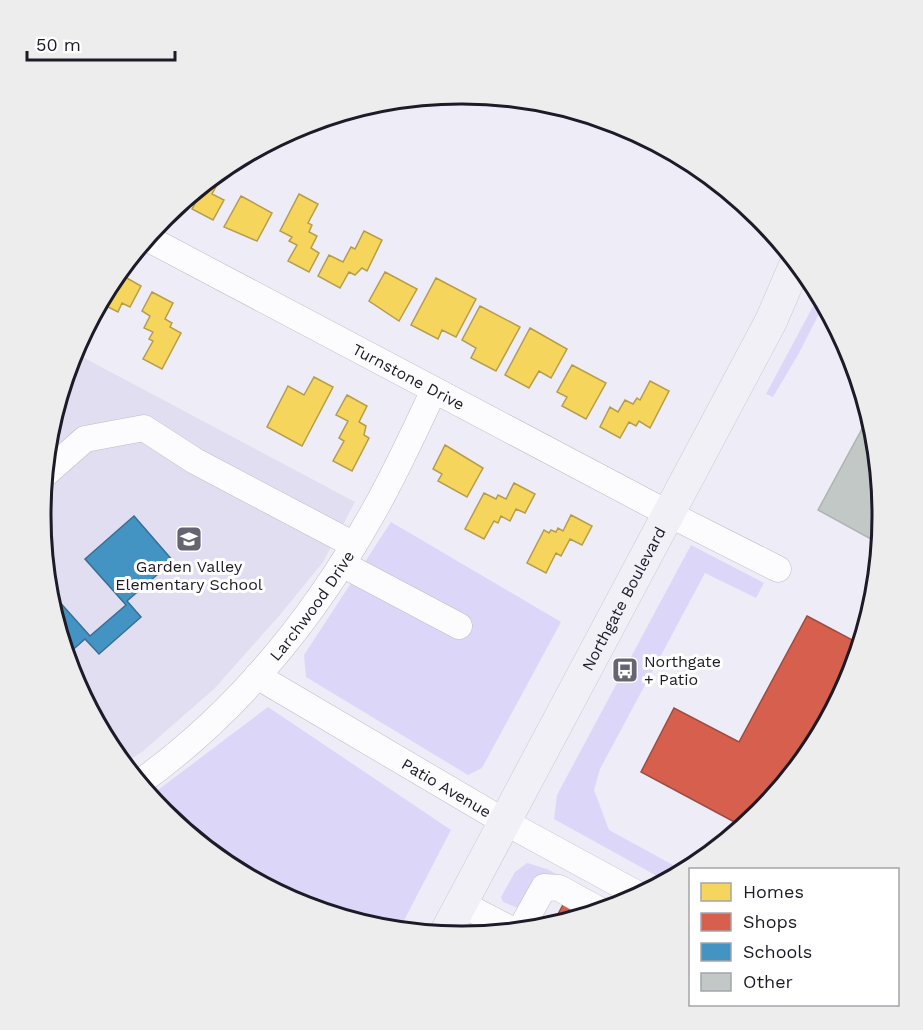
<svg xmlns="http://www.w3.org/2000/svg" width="923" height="1030" viewBox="0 0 923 1030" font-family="'Work Sans',sans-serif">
<rect width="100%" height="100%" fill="#eeecf7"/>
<path fill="#e0def0" d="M73,352L355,502L323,562L279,616L214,689L143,751L124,764L111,749L72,676L49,597L41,515L49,433Z"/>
<path fill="#dcd7f8" d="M819,295L824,304L799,353L773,397L766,394Z
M391,522L561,622L482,768L468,775L306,677L304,655Z
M691,545L764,583L756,598L705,573L600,769L594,790L609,830L684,871L666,881L563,824L554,819L557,795Z
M268,707L451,830L399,930C311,921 206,864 150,796Z
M527,863L547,869L615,906L606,909L558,882L523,910L503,902L501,897L515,872Z"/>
<path fill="#f6d55c" stroke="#b59d4c" stroke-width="1.5" d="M218,172L217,175L221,177L212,194L224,200L213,220L192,209L201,193L197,190Z
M299,194L318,204L308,223L312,225L309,232L317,236L311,248L319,253L309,272L288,261L297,245L289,241L292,237L280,231Z
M241,196L272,213L257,241L224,227Z
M364,231L382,240L367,271L362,268L355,275L349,272L340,288L318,276L329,255L343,262L351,247L355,249Z
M385,272L417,289L399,321L369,301Z
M118,273L141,286L130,307L122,303L118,312L100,303Z
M436,278L476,299L456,337L442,330L438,339L411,325Z
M152,292L173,303L165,319L172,323L170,327L181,333L162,369L143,359L153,341L149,339L153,332L144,328L150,316L142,311Z
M480,306L520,327L496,371L471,358L476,348L462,340Z
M530,328L567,349L551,378L539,371L529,388L505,375Z
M572,365L606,383L586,419L562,406L567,397L557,392Z
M314,377L333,387L302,446L267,427L288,386L304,395Z
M650,381L669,391L650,428L639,421L636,426L629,422L620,438L600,427L610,407L618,412L625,400L633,404L637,398L640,400Z
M347,395L367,406L359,422L366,426L364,435L369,438L352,471L333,461L344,441L339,438L348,421L336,415Z
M445,445L483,468L467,497L438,481L442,474L433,469Z
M514,483L535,494L525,513L516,509L510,521L501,516L498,523L494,521L484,539L465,529L484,493L496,499L498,495L506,499Z
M571,515L592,526L582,545L570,539L561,556L556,553L546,573L527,563L544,530L549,533L551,530L556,532L558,528L563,531Z"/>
<path fill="#d6604d" stroke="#9e4b42" stroke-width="1.5" d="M807,616L860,644L850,676L811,749L759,813L742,826L641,772L674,708L739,742Z
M564,903L585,915L552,925Z"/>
<path fill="#4393c3" stroke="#386f94" stroke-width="1.5" d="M134,516L173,561L127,601L141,617L99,654L85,639L66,656L48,589L90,636L126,605L85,559Z"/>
<path fill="#c2c8c5" stroke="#b0b3b3" stroke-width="1.5" d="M869,416L874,433L882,515L880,544L818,510Z"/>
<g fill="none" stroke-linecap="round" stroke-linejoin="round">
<defs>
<g id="minor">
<path id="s1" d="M147,238L669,514L778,569"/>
<path d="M44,475L85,439L144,428L195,461L354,545"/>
<path d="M342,564L459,626"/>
<path id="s2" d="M257,676L505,822L639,895"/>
<path id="s3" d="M139,783C238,712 316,615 375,509C397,470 415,430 434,390"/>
<path d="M462,904L514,931"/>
<path d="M520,930L544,887L559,888L601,911"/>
</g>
<g id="major">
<path id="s4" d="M445,934L771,321L796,263"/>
</g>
</defs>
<use href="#minor" stroke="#bebcc7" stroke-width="27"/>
<use href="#major" stroke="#cbcad1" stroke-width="33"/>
<use href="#minor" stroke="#fcfcfe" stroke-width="26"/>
<use href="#major" stroke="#f1f0f7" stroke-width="32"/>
</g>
<defs>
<symbol id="school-square" viewBox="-11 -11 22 22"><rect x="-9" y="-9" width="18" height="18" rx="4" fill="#666470" stroke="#fff"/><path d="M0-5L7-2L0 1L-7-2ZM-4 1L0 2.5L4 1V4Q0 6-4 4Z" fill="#fff"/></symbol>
<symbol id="bus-square" viewBox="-11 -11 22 22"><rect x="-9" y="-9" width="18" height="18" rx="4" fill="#666470" stroke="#fff"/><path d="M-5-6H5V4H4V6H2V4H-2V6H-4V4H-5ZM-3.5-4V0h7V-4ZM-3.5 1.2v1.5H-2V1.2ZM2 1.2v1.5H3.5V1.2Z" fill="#fff"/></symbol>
</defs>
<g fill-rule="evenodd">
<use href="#school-square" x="174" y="524" width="30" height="30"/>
<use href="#bus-square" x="610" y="655" width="30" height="30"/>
</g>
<g text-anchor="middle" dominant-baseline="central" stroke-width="6" stroke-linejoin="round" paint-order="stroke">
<g font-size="16" fill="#1d1b27" stroke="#fff">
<text stroke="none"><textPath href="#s1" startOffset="296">Turnstone Drive</textPath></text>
<text stroke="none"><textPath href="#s4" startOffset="380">Northgate Boulevard</textPath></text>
<text stroke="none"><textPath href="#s3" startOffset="249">Larchwood Drive</textPath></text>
<text stroke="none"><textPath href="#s2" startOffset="220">Patio Avenue</textPath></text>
</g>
<g font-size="16" fill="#1d1b27" stroke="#fff">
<text x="189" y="566">Garden Valley<tspan x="189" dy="18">Elementary School</tspan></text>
<text x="644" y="661" text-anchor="start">Northgate<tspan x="644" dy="18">+ Patio</tspan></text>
</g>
</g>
<path d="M0 0H923V1030H0ZM461 104H462A410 410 0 0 1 872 514V516A410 410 0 0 1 462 926H461A410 410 0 0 1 51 516V514A410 410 0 0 1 461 104Z" fill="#ededee" fill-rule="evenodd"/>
<path fill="none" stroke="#1d1b27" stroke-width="3" d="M461 104H462A410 410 0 0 1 872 514V516A410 410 0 0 1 462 926H461A410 410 0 0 1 51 516V514A410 410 0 0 1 461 104Z"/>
<rect x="689" y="868" width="210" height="138" fill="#ffffff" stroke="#a5a4a9" stroke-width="1.5"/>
<rect x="701" y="883" width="30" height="18" fill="#f6d55c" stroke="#a5a4a9" stroke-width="1.5"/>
<text x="743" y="898" font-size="18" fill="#1d1b27">Homes</text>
<rect x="701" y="913" width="30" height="18" fill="#d6604d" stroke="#a5a4a9" stroke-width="1.5"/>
<text x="743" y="928" font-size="18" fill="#1d1b27">Shops</text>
<rect x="701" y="943" width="30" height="18" fill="#4393c3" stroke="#a5a4a9" stroke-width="1.5"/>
<text x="743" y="958" font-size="18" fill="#1d1b27">Schools</text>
<rect x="701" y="973" width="30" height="18" fill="#c2c8c5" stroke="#a5a4a9" stroke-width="1.5"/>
<text x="743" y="988" font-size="18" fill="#1d1b27">Other</text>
<path d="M27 51v9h148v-9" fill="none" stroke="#1d1b27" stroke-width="3"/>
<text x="36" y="51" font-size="18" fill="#1d1b27" stroke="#ffffff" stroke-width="4.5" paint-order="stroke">50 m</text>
</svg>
